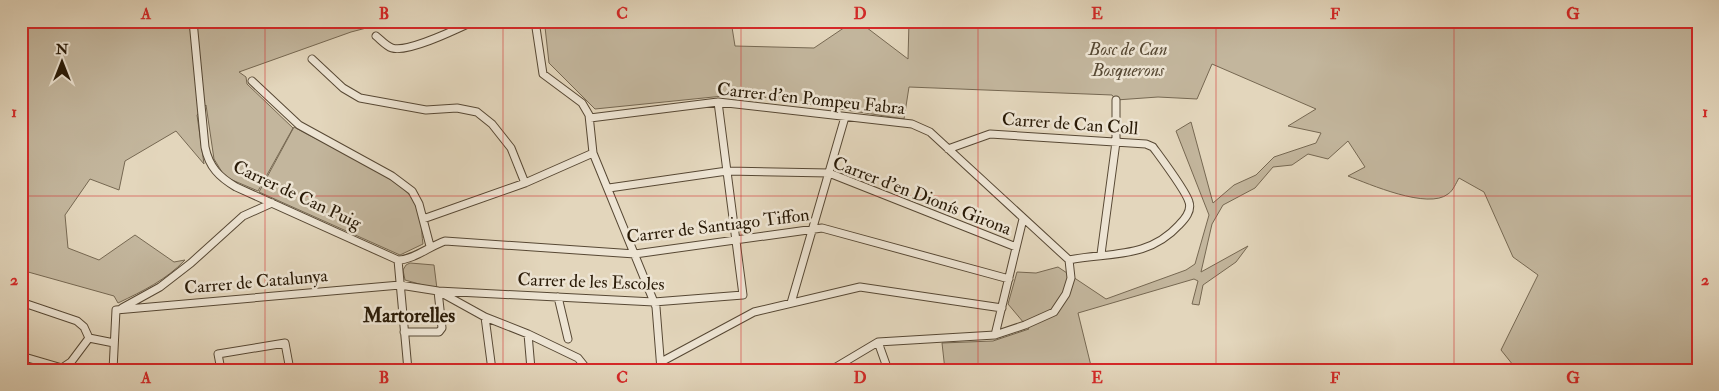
<svg xmlns="http://www.w3.org/2000/svg" width="1719" height="391" viewBox="0 0 1719 391" font-family="'IM FELL Double Pica',serif">
<rect width="100%" height="100%" fill="#e3d6bc"/>
<filter id="stains"><feTurbulence type="fractalNoise" baseFrequency=".004" numOctaves="4"/><feColorMatrix values="0 0 0 0 .2 0 0 0 0 .09 0 0 0 0 .02 0 0 0 .5 -.17"/></filter>
<radialGradient id="worn" r=".72"><stop offset=".6" stop-color="#630" stop-opacity="0"/><stop offset="1" stop-color="#630" stop-opacity=".3"/></radialGradient>
<path fill="#c3b69d" stroke="#766852" d="M27,21H393L351,32L239,72L246,77L247,84L293,128L258,191L225,177L214,159L206,105L197,115L204,164L176,131L125,161L119,190L90,179L65,215L68,248L99,260L135,235L174,262L185,260C166,280 143,291 118,303L114,296L21,270V25Z
M542,21H731L735,46L814,48L854,21H858L908,59L909,21H1698V370H1517L1501,350L1538,275L1513,257L1484,192L1459,178C1456,183 1453,191 1448,194C1428,210 1369,184 1348,176L1365,167L1348,141L1328,159L1308,154L1292,165L1273,167L1255,188L1223,205L1212,224L1201,272L1248,246L1236,262L1203,285L1199,305L1192,304L1198,281L1194,279L1078,313L1092,370H945L942,343L993,341L1029,329L1008,304L1017,272L1036,273L1058,267L1106,299L1186,270L1195,264L1209,215L1176,131L1191,122L1213,203L1234,185L1256,175L1274,157L1316,143L1321,133L1288,126L1316,109L1212,64L1197,99L1158,97L1116,100L1112,95L909,87L904,119L743,94L595,109L549,63L545,27Z
M294,127C322,143 397,176 413,199C422,211 421,230 423,244L400,255L259,192Z
M410,263L434,265L437,289L405,280L403,270L406,265Z"/>
<g fill="none" stroke-linecap="round" stroke-linejoin="round">
<defs>
<path id="minor" d="M193,21L205,147C209,167 219,177 236,187L398,260C413,260 430,246 445,241L635,254L822,228L1009,279
M535,21L543,74L582,103L589,115L593,153L656,307L661,370
M376,36C380,39 386,46 392,48C408,53 457,29 474,21
M312,59L343,88L360,98L426,110L457,108L477,112L492,124L511,148L525,183
M252,81L299,125L392,176L412,191L419,204L430,246
M590,118L718,102L912,124L930,132L1069,260
M948,149L990,134L1146,144L1153,147C1161,158 1186,191 1189,202C1192,211 1185,219 1179,225C1148,259 1110,252 1069,260
M609,188L727,171L829,173L1016,247
M423,219L525,183L593,153
M1101,254L1116,142V100
M398,260L408,370
M558,297L568,339
M21,302L77,321L84,327L89,338
M791,303L845,117
M122,308L160,287L191,263L243,216L272,203
M116,310L400,285L438,291L485,317L528,334L578,358L586,368
M485,317L492,370
M404,332H439L442,328L438,291L654,302L743,295L718,102
M528,334L531,369
M995,335L1023,219
M89,338L114,343
M878,342L888,370
M21,356L62,368L71,362L89,338
M661,362L754,312L860,287L1002,308
M113,370L116,310
M221,370L218,354L285,343L290,370
M574,370L586,368L597,370
M831,370L878,342L995,335L1025,325L1054,312L1066,294L1071,278L1069,260"/>
</defs>
<use href="#minor" stroke="#574834" stroke-width="9"/>
<use href="#minor" stroke="#ede4d3" stroke-width="7"/>
</g>
<path fill="none" stroke="#d62828" stroke-width="1" stroke-opacity="0.55" d="M265,21V370M503,21V370M741,21V370M978,21V370M1216,21V370M1454,21V370M21,196H1698"/>
<g text-anchor="middle" dominant-baseline="central" stroke-width="5" stroke-linejoin="round" paint-order="stroke">
<g font-size="18" font-style="italic" fill="#564833" stroke="#ede4d3">
<text x="1128" y="49">Bosc de Can<tspan x="1128" dy="21">Bosquerons</tspan></text>
</g>
<g font-size="18" fill="#281906" stroke="#ede4d3">
<text transform="translate(811 99) rotate(6)">Carrer d'en Pompeu Fabra</text>
<text transform="translate(1070 124) rotate(4)">Carrer de Can Coll</text>
<text transform="translate(297 195) rotate(25)">Carrer de Can Puig</text>
<text transform="translate(922 196) rotate(21)">Carrer d'en Dionís Girona</text>
<text transform="translate(718 226) rotate(-7)">Carrer de Santiago Tiffon</text>
<text transform="translate(256 282) rotate(-5)">Carrer de Catalunya</text>
<text transform="translate(591 282) rotate(2)">Carrer de les Escoles</text>
</g>
<g font-size="20" font-weight="bold" fill="#281906" stroke="#ede4d3">
<text x="409" y="315">Martorelles</text>
</g>
</g>
<rect width="1719" height="391" fill="none" stroke="#e3d6bc" stroke-width="55"/>
<g transform="translate(62 62)" stroke="#ede4d3" stroke-width="4" paint-order="stroke">
<path d="M0-4L9 19L0 12L-9 19Z" fill="#281906"/>
<text y="-8" font-size="14" font-weight="bold" text-anchor="middle" fill="#281906">N</text>
</g>
<rect x="28" y="28" width="1664" height="336" fill="none" stroke="#d62828" stroke-width="2"/>
<g font-size="16" text-anchor="middle" font-weight="bold" fill="#d62828">
<text x="146" y="19">A</text>
<text x="384" y="19">B</text>
<text x="622" y="19">C</text>
<text x="860" y="19">D</text>
<text x="1097" y="19">E</text>
<text x="1335" y="19">F</text>
<text x="1573" y="19">G</text>
<text x="14" y="117">1</text>
<text x="1705" y="117">1</text>
<text x="14" y="285">2</text>
<text x="1705" y="285">2</text>
<text x="146" y="383">A</text>
<text x="384" y="383">B</text>
<text x="622" y="383">C</text>
<text x="860" y="383">D</text>
<text x="1097" y="383">E</text>
<text x="1335" y="383">F</text>
<text x="1573" y="383">G</text>
</g>
<rect width="100%" height="100%" filter="url(#stains)"/>
<rect width="100%" height="100%" fill="url(#worn)"/>
</svg>
